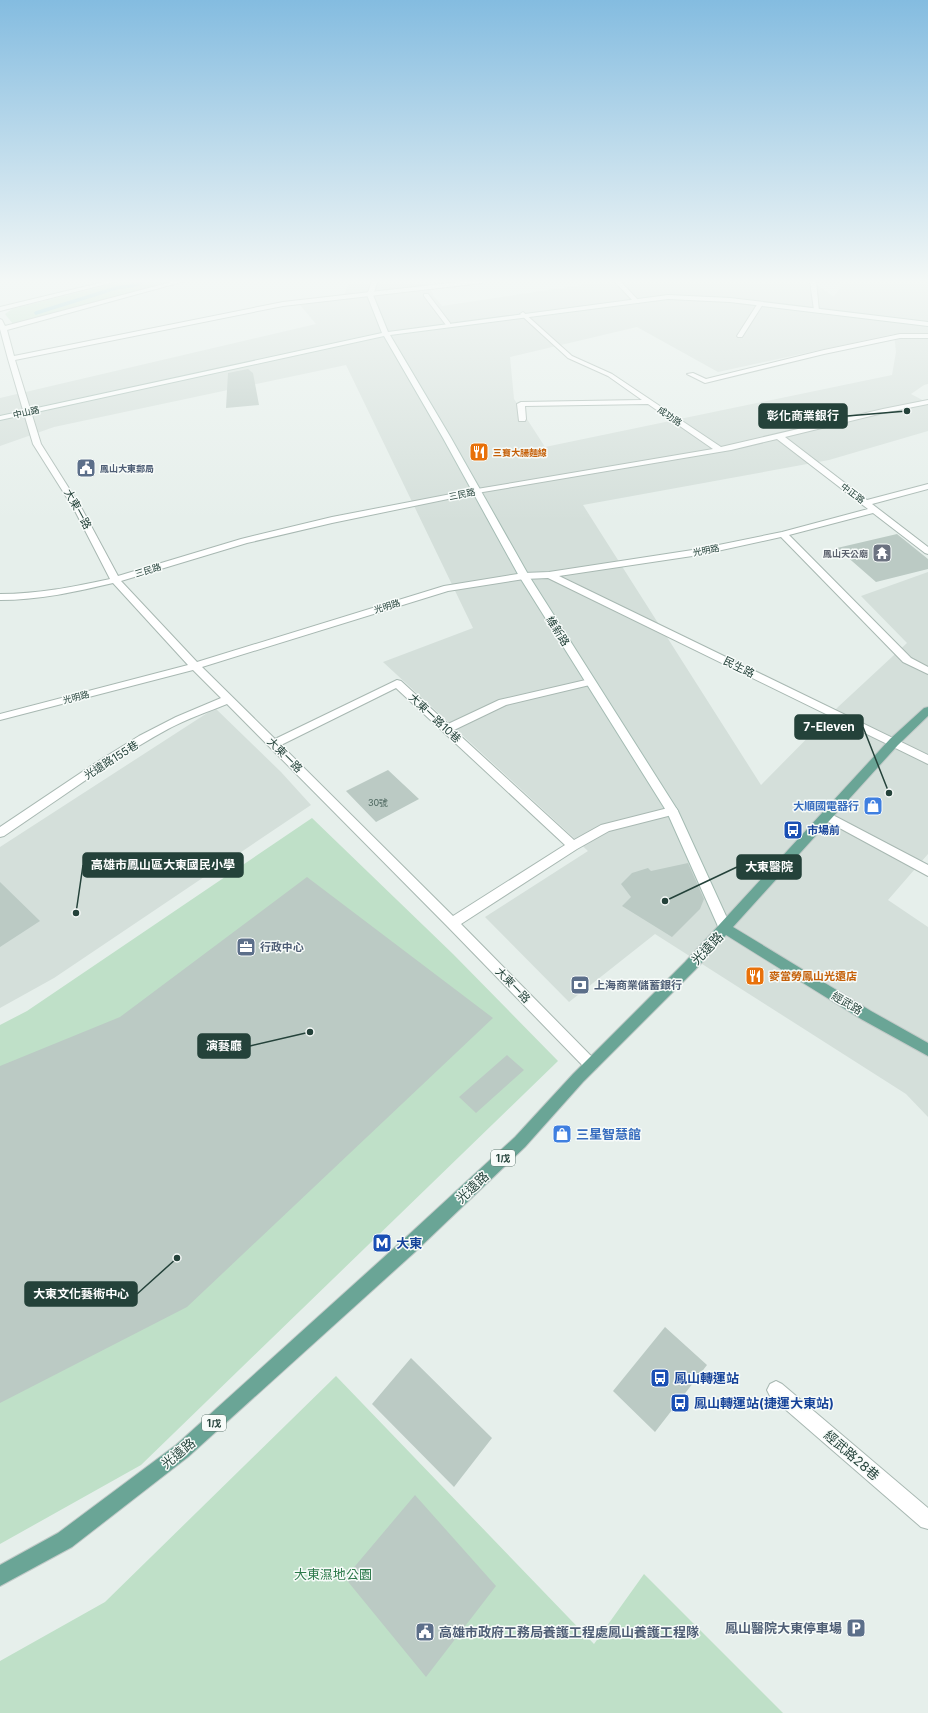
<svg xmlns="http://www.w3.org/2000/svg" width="928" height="1713" viewBox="0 0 928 1713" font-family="Inter,'Noto Sans TC',sans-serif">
<rect width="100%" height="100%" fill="#e6efeb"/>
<path fill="#d4dfda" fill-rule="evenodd" d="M350,281H431L429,285L433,295L442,306L609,281H719L774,285L770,281H812L834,297L843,283L841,281H928V384L924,385L911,394L928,403V431L829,460L583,505L761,785L838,707L907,643L861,596L928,572V854L888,900L928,927V1117L906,1094L655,934L569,1002L485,917L588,851L383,662L473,628L346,365L54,427L0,446V398L316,324L300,305L342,299ZM637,327L718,372L894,334L896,352L892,375L545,447L514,399L510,357Z
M215,708L281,772L311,805L54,978L0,1008V847Z"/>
<path fill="#bfe0c8" d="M124,281H176L13,324L5,314L12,309Z
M312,818L453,954L558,1061L141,1465L0,1544V1025L27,1011Z
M336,1376L594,1644L644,1574L783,1713H0V1661L105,1602Z"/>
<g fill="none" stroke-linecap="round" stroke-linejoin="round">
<path stroke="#8ec9d4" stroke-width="3.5" d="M36,313L116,288L136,285L143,281"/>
</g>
<path fill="#bbcac4" d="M248,369L253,373L259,405L226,408L228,373Z
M897,534L928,559V569L876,582L837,548Z
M388,770L419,799L376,822L346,791Z
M688,863L704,899L700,909L672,937L622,906L631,897L621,884L632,873L648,868L651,871Z
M307,877L493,1018L187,1307L0,1403V1066L120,1017Z
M0,882L40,921L0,947Z
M507,1055L524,1070L476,1113L459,1097Z
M665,1327L707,1365L655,1432L613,1391Z
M411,1358L492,1438L454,1487L372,1404Z
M415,1495L496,1586L426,1677L345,1578Z"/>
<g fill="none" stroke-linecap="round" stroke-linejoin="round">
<defs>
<path id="street" d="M108,281H118L0,311V307Z
M175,281H185L7,330L14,356L283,302L467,281H485L482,283L283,306L15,360L41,444L82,509L118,576L241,539L332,517L477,489L713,449L648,404L525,406L526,419L525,421H519L517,404L521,402L642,400L608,376L568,358L521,315L520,314L523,312L572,356L612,374L721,447L883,409L928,400V404L883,413L785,437L867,500L928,484V489L872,504L928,547V554L925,553L873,513L789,535L911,658L928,667V674L903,662L781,537L699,555L559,576L928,755V764L548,578L524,579L448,591L202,667L275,739L397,680L401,681L448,724L499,700L590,679L594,680L595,682L594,684L506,705L454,730L574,840L601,825L672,807L676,808L678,811L676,814L672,815L609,831L577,849L461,924L596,1061L598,1065L596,1069L591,1071L586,1069L448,927L227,704C207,712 187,719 168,729C111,760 58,800 4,836L0,837V827L97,762L139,736L176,717L221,698L193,670L0,720V714L188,665L113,583C74,592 40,600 0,600V594C39,594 72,587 110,579L74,509L33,444L8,359L0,329V319L2,320L5,326ZM777,439L868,509L782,532L699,549L549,572L524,573L444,586L197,662L121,581L247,543L332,523L477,493L731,450ZM396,688L565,845L453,916L281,745Z
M614,281H620L639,301V303H635Z
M810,281H816L819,311L814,310Z
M424,294H428L450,323V325H446L424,296Z
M758,303L763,304L742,337H738L737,336Z
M900,334H928V338H900L824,354L705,383L687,374L693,373L706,379L824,350Z
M827,812L928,865V876L823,819L821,816L823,813Z
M776,1381L782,1384L928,1508V1529L921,1527L770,1396L767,1390L770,1384Z"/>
<path id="secondary" d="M372,281H378L373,295L388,332L668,295L730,298L928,322V326L730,302L668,299L390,335L451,438L529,576L678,811L732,929L731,933L726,934L721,933L667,812L519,576L443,438L384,336L0,420V416L382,333L367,295Z"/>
<path id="primary" d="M928,707V716L898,745L733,927L871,1011L928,1043V1056L861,1019L726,935L695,970L583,1082L525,1147L415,1252L188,1457L72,1547L0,1586V1565L58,1533L176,1445L403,1240L515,1137L573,1074L685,962L890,739L924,708Z"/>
</defs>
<use href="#street" stroke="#a8b8b2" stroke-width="2"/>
<use href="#secondary" stroke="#a4bbb3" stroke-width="2"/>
<use href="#primary" stroke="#c2cac8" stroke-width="2"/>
<use href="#street" fill="#fff" fill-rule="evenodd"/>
<use href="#secondary" fill="#fff" fill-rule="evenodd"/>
<use href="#primary" fill="#6aa596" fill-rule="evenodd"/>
</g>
<linearGradient id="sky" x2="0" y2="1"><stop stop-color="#84bce0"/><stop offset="0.54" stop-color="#f4f8f6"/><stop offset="1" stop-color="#f4f8f6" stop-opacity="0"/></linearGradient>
<rect width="928" height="521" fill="url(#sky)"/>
<defs>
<symbol id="restaurant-square" viewBox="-11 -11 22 22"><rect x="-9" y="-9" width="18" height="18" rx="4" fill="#e8710a" stroke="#f7fbf9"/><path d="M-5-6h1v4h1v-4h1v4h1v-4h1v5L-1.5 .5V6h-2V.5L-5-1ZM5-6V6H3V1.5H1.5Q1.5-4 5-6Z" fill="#fff"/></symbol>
<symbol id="civic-square" viewBox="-11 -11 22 22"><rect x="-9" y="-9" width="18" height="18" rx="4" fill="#5c6f8a" stroke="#f7fbf9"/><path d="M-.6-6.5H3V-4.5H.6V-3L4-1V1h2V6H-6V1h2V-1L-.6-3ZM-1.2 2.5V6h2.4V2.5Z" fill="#fff"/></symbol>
<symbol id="temple-square" viewBox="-11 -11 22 22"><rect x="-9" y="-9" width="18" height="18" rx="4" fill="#6b7280" stroke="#f7fbf9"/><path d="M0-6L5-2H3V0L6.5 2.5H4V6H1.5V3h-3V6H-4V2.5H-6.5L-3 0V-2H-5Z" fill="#fff"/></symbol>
<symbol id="shop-square" viewBox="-11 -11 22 22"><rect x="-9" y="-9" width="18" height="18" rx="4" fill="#3f7fe0" stroke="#f7fbf9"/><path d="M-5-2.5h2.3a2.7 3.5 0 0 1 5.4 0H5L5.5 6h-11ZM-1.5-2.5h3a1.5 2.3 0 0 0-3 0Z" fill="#fff"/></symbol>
<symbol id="bus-square" viewBox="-11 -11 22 22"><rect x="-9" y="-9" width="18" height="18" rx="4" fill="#1a4fb4" stroke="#f7fbf9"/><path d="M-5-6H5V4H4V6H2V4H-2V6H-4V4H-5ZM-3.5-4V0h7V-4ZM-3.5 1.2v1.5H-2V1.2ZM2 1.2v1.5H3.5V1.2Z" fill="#fff"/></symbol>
<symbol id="office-square" viewBox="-11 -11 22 22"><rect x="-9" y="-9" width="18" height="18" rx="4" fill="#5c6f8a" stroke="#f7fbf9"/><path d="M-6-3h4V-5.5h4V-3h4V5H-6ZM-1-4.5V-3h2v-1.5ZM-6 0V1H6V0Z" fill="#fff"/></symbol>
<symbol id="bank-square" viewBox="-11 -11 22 22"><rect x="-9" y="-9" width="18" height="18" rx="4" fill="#5c6f8a" stroke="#f7fbf9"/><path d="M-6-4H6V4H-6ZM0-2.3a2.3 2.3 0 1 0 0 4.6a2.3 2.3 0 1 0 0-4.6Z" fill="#fff"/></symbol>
<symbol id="metro-square" viewBox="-11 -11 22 22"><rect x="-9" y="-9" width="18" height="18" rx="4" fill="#1a4fb4" stroke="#f7fbf9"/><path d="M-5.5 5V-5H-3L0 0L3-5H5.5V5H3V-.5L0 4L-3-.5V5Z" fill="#fff"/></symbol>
<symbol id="parking-square" viewBox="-11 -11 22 22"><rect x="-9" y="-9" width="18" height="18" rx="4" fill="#5c6f8a" stroke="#f7fbf9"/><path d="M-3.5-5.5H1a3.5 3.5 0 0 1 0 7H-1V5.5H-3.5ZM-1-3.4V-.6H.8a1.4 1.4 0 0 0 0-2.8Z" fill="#fff"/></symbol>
</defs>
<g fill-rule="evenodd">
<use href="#restaurant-square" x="468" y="441" width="22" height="22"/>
<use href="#civic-square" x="75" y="457" width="22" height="22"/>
<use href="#temple-square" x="871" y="542" width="22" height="22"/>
<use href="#shop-square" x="862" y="795" width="22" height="22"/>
<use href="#bus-square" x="782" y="819" width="22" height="22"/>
<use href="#office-square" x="235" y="936" width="22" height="22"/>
<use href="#restaurant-square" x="744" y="965" width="22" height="22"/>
<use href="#bank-square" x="569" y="974" width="22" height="22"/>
<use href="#shop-square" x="551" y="1123" width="22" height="22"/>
<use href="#metro-square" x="371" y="1232" width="22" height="22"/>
<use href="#bus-square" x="649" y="1367" width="22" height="22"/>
<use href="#bus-square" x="669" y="1392" width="22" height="22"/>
<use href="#parking-square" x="845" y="1617" width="22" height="22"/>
<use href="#civic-square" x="414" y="1621" width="22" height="22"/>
</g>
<g text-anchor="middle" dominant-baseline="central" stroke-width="3" stroke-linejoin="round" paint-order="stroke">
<g font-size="9" fill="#24423a" stroke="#f7fbf9">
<text transform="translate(26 412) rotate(-13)">中山路</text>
<text transform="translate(670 416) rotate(34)">成功路</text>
<text transform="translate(853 493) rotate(37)">中正路</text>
<text transform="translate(462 494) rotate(-11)">三民路</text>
<text transform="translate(706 550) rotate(-11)">光明路</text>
<text transform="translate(148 570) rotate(-17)">三民路</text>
<text transform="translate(387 606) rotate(-17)">光明路</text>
<text transform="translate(76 697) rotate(-15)">光明路</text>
</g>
<g font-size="9" font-weight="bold" fill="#c56008" stroke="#f7fbf9" text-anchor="start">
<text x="493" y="452">三寶大腸麵線</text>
</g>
<g font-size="9" font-weight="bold" fill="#4e5e75" stroke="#f7fbf9" text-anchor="start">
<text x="100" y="468">鳳山大東郵局</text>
</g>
<g font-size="9" font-weight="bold" fill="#5b616d" stroke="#f7fbf9" text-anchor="end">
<text x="868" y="553">鳳山天公廟</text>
</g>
<g font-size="9" fill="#4a645c">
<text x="378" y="802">30號</text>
</g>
<g fill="#f7fbf9" stroke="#637a73" stroke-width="1">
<rect x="491" y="1150" width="24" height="16" rx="3"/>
<rect x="202" y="1415" width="24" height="16" rx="3"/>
</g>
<g font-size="10" font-weight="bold" fill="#24423a">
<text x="503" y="1158">1戊</text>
<text x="214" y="1423">1戊</text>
</g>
<g font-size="11" fill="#24423a" stroke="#f7fbf9">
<text transform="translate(78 509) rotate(61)">大東一路</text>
<text transform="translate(558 631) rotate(58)">維新路</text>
<text transform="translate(739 667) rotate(26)">民生路</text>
<text transform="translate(435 718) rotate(43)">大東一路10巷</text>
<text transform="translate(285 755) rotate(45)">大東一路</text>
<text transform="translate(111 760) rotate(-32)">光遠路155巷</text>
<text transform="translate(513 985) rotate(46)">大東一路</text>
<text transform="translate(847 1003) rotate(31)">經武路</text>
</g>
<g font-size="11" font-weight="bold" fill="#366cbe" stroke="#f7fbf9" text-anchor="end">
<text x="859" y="806">大順國電器行</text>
</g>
<g font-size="11" font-weight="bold" fill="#164399" stroke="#f7fbf9" text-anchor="start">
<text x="807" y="830">市場前</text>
</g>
<g font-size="11" font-weight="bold" fill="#4e5e75" stroke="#f7fbf9" text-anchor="start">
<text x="260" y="947">行政中心</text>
<text x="594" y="985">上海商業儲蓄銀行</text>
</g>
<g font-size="11" font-weight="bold" fill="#c56008" stroke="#f7fbf9" text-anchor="start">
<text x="769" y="976">麥當勞鳳山光遠店</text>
</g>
<g font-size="13" fill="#24423a" stroke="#f7fbf9">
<text transform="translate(707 948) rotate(-46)">光遠路</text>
<text transform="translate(472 1187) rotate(-43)">光遠路</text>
<text transform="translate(178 1453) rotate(-39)">光遠路</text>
<text transform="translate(852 1455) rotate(41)">經武路28巷</text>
</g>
<g font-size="13" font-weight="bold" fill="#366cbe" stroke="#f7fbf9" text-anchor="start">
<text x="576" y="1134">三星智慧館</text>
</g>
<g font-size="13" font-weight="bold" fill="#164399" stroke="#f7fbf9" text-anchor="start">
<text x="396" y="1243">大東</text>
<text x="674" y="1378">鳳山轉運站</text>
<text x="694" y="1403">鳳山轉運站(捷運大東站)</text>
</g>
<g font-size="13" fill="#2d7a4b" stroke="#f7fbf9">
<text x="333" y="1574">大東濕地公園</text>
</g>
<g font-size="13" font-weight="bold" fill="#4e5e75" stroke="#f7fbf9" text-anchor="end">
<text x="842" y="1628">鳳山醫院大東停車場</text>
<text x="439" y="1632" text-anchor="start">高雄市政府工務局養護工程處鳳山養護工程隊</text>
</g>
</g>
<path fill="none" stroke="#24423a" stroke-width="1.5" d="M907 411L847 416M889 793L863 727M76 913L83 865M665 901L737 867M310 1032L250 1046M177 1258L137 1294"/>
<g fill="#24423a" stroke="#f7fbf9" stroke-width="1.5">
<circle cx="907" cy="411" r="4"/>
<circle cx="889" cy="793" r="4"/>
<circle cx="76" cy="913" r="4"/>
<circle cx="665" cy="901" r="4"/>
<circle cx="310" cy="1032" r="4"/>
<circle cx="177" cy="1258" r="4"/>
</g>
<g fill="#24423a" stroke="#24423a" stroke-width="1.5">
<rect x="759" y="404" width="88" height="24" rx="4"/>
<rect x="795" y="715" width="68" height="24" rx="4"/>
<rect x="83" y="853" width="160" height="24" rx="4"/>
<rect x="737" y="855" width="64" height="24" rx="4"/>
<rect x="198" y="1034" width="52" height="24" rx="4"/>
<rect x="25" y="1282" width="112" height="24" rx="4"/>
</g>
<g font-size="12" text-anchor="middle" font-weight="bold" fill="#fff">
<text x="803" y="420">彰化商業銀行</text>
<text x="829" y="731">7-Eleven</text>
<text x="163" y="869">高雄市鳳山區大東國民小學</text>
<text x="769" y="871">大東醫院</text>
<text x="224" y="1050">演藝廳</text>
<text x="81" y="1298">大東文化藝術中心</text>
</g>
</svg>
